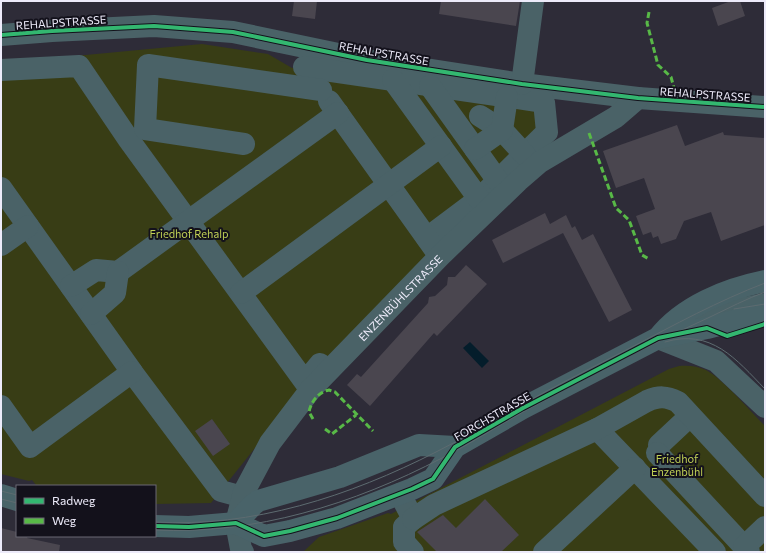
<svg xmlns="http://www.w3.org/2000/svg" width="766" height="553" viewBox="0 0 766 553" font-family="Commissioner,sans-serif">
<rect width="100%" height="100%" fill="#2e2c38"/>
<path fill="#383d15" d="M202,44L268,54L292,68L312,61L553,95L555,135L306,384L211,503L155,504V486H40L36,485L32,480L29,481L1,474V63Z
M679,366C688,365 698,366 706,370C723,379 751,412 765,426V552H303L319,537L388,513L391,514L669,369Z"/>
<path fill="#041d2b" d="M470,342L489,361L482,368L463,348Z"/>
<path fill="#4a464f" d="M294,1H317L315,19L292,16Z
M441,1H520L516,26L439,14Z
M731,1H740L745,16L718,26L712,8Z
M677,125L685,146L723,132L724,135L765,138V225L721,241L711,212L684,221L676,239L661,244L658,236L653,238L651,232L643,235L636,216L655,209L644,178L616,188L603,151Z
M545,213L550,224L566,215L572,228L575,226L582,240L593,234L632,310L609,322L563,233L503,263L492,240Z
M466,265L487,284L437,336L434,333L370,406L347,385L357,374L361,377L428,303L429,297L435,296L447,285L448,277H455Z
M212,419L230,444L213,456L195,431Z
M485,499L519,535L501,552H437L417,532L443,515L456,528Z
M1,528L17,532V536H28L27,538L60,545L59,552H1Z"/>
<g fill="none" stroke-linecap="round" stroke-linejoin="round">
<g stroke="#4a6267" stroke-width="22">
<path d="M1,35L52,31L154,26L233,32L367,60L522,84L638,98L765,107"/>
<path d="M304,67L544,102L547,132L479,199L427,238"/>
<path d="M1,70L79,66L129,140L305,382L320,364"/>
<path d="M393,80L479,199"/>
<path d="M522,84L533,1"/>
<path d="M430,86L498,181"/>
<path d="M329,101L436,251"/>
<path d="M480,116L502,130L525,155"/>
<path d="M244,144L145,129L148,65L321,90"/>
<path d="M475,149L502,130L507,97"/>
<path d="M1,188L132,372L221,491L243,497"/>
<path d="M1,245L28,226"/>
<path d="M71,286L96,270L118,272L338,113"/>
<path d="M241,293L441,146"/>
<path d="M91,314L115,293L118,272"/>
<path d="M677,329L719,313L765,304"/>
<path d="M658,338L716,361L765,407"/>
<path d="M1,406L30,447L132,372"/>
<path d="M597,429L715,552"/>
<path d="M659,445L690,416"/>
<path d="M657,453L749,552"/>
<path d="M400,494L413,519L404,527V542L413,552"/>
<path d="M413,519L434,505L597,429L647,401C659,396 666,396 678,402L765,496"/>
<path d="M744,547L765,527"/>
<path id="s1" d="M243,552L241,549L236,523L244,492L270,443L311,389L440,256L518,181L540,162L616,117L638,98"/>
<path d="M544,552L635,468"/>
</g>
<path stroke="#496369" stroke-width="22" d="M658,338C683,306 726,289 765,281
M1,495L17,500
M236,523L253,505L258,501L340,477L419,445L455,447
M155,526L189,527L236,523L264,536L290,531L337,518L412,489L433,479L455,447L523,408L658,338L707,328L765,313"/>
<path stroke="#5d6b70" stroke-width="1" d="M734,309L765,304
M665,342C711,328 736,359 765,389
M1,491L17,495
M1,499L17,503
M155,522C252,528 350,496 436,452C465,438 492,420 521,405C557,385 593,367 630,348C674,325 718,301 765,283
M155,530C255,535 354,504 442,458C470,444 496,427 523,412C585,378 647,346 710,317C729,308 746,299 765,292"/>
<path stroke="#58b947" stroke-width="3" stroke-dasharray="6 3" stroke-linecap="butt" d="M649,12L647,23L658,65L671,77L674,88L668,100
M589,133L616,208L629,220L642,255L649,259
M313,419L309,412C311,401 319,392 329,390L335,392L373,431
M325,429L332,434L356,415"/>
<defs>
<path id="cycleway" d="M1,35L52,31L154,26L233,32L367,60L522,84L638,98L765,107
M155,526L189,527L236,523L264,536L290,531L337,518L412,489L433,479L455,447L523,408L658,338L707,328L727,336L765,324"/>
</defs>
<use href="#cycleway" stroke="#13111b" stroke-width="6"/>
<use href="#cycleway" stroke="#33b770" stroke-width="4"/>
</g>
<g text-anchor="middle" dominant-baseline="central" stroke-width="4" stroke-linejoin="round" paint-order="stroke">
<g font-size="11" fill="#edebfa" stroke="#13111b">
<text transform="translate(61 22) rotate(-4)">REHALPSTRASSE</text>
<text transform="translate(384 53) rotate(10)">REHALPSTRASSE</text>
<text transform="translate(705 94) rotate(4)">REHALPSTRASSE</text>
<text stroke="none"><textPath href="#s1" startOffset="313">ENZENBÜHLSTRASSE</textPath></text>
<text transform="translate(492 416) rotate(-30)">FORCHSTRASSE</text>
</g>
<g font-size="11" fill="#c1d156" stroke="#13111b">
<text x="189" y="233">Friedhof Rehalp</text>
<text x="677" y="458">Friedhof<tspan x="677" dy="13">Enzenbühl</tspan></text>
</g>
</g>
<rect width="766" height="553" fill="none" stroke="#edebfa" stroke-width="4"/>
<rect x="16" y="485" width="140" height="52" fill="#13111b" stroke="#6a6874"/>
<rect x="24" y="498" width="20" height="6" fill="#33b770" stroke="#6a6874"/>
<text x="52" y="505" font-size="12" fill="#edebfa">Radweg</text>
<rect x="24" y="518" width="20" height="6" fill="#58b947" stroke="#6a6874"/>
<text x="52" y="525" font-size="12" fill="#edebfa">Weg</text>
</svg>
